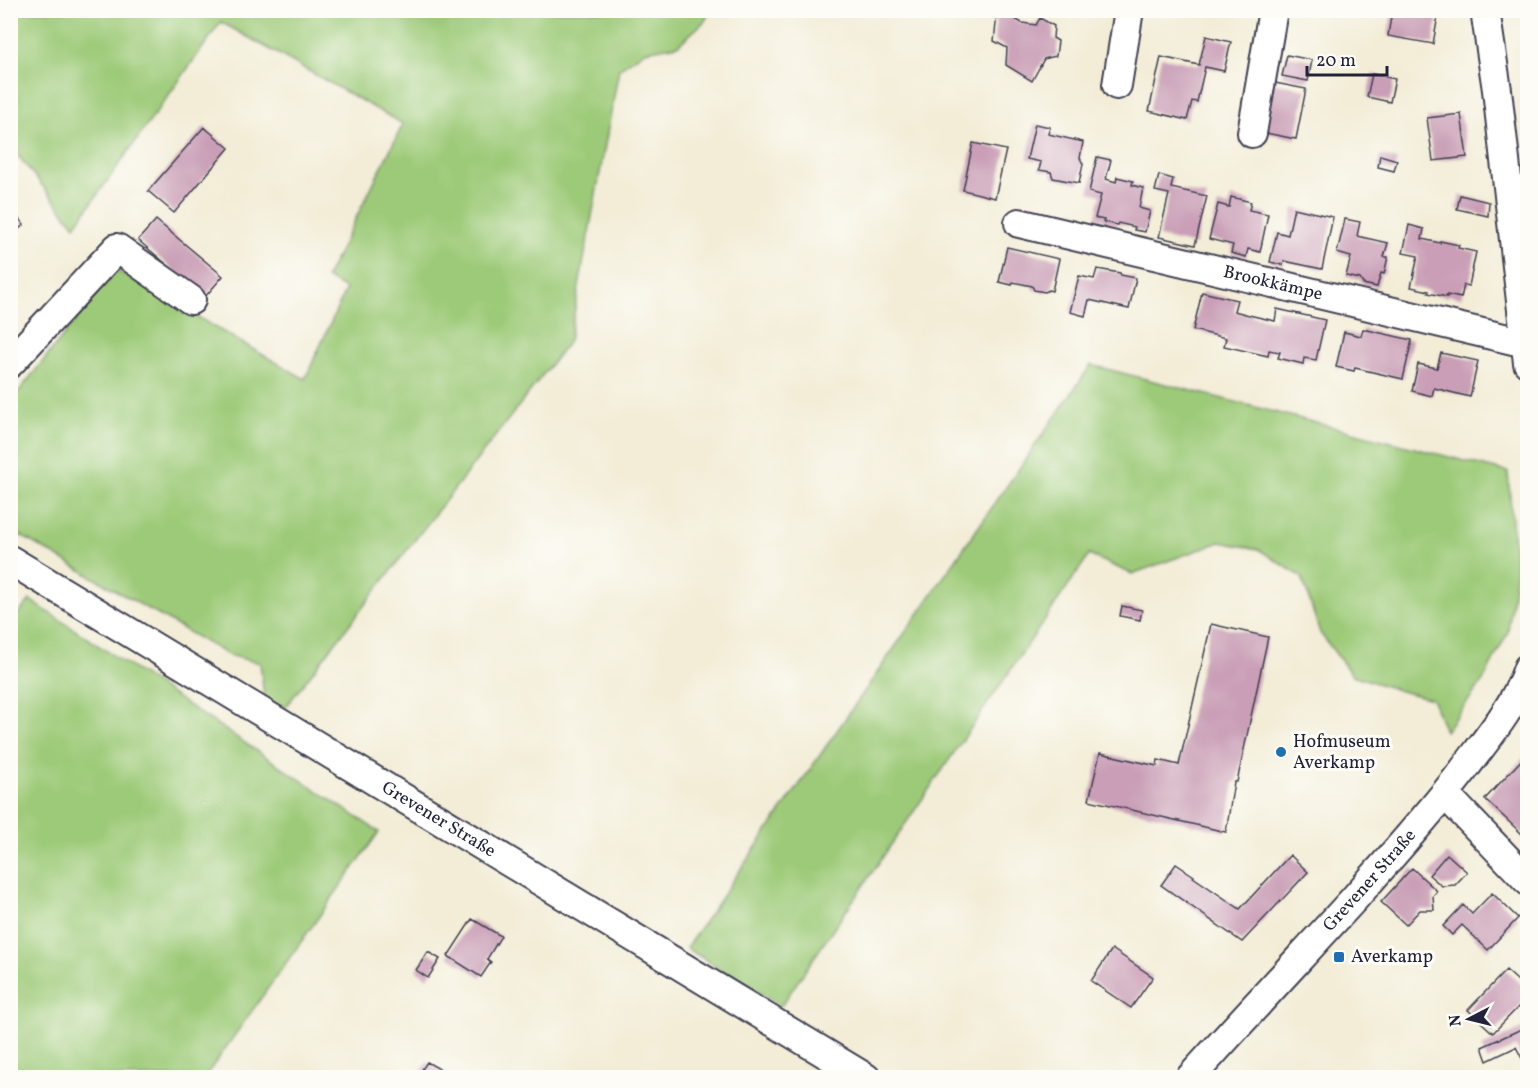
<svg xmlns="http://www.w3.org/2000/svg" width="1538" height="1088" viewBox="0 0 1538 1088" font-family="Vollkorn,serif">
<rect width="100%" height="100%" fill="#fdfcf7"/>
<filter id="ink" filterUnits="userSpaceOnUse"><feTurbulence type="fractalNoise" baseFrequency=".0167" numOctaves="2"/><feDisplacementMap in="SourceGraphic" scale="12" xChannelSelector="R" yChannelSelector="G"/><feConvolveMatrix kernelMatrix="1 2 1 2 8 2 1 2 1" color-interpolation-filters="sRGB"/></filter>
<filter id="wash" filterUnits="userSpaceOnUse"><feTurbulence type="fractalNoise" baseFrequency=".008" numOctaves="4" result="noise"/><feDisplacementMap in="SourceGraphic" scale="24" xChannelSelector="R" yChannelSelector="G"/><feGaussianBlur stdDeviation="1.35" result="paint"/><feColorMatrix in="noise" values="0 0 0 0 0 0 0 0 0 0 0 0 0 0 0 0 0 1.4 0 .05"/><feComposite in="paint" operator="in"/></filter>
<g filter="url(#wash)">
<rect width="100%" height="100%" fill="#f3edd7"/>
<path fill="#9dca78" stroke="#60765a" stroke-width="1.5" d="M11,11H710L705,21L678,45L645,51L619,69L569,341L284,709L264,698L260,663L228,655L11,530V401L116,270L305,379L346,289L326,278L403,124L221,22L75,226L11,147Z
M1091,365L1508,472L1516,570L1508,632L1483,681L1445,731L1432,699L1404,692L1352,675L1320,633L1302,577L1258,549L1220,542L1132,574L1089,555L781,1006L686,948Z
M30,600L379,832L205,1077H11L10,623Z"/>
<g id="blocks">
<path fill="#c99eb6" d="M1392,10H1439L1433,44L1388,36Z
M1005,13L1022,23L1036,25L1040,18L1054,26L1053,38L1058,41L1056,56L1044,59L1032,81L1006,65L1007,48L994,41L997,15Z
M1206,36L1231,42L1224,71L1205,67L1197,102L1192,101L1187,120L1149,111L1161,57L1199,65Z
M1287,55L1312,60L1308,81L1282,76Z
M1372,74L1395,79L1390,102L1367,97Z
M1270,82L1306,89L1296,139L1260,132Z
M1461,114L1467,157L1433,161L1427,118Z
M1035,124L1050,127L1048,134L1083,142L1080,158L1083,164L1079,183L1053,178L1051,172L1039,170L1041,162L1027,159Z
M204,127L229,148L174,213L148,191Z
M973,143L1006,150L995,198L963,190Z
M1380,155L1397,160L1394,171L1378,167Z
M1097,157L1111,160L1106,179L1116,182L1117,177L1133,181L1132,185L1143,188L1139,208L1150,211L1145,232L1134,230L1135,227L1118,223L1117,225L1103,222L1104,220L1095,218L1101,195L1089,192Z
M1159,175L1173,179L1171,188L1207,196L1195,245L1159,237L1169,194L1155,191Z
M1460,195L1489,202L1488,216L1457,209Z
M1231,197L1251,202L1249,210L1268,214L1260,252L1248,249L1246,257L1231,253L1233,245L1209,239L1218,204L1229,207Z
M10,207L24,225L10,235Z
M1294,208L1333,217L1322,269L1284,261L1283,265L1270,262L1277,232L1288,235Z
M1345,219L1360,222L1357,236L1388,243L1384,257H1388L1384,274L1381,273L1377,287L1363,284L1360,279L1346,276L1351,257L1337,253Z
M156,220L223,276L205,297L138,240Z
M1409,225L1424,229L1422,239L1440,243V241L1459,245L1458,248L1476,252L1469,286L1464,285L1461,298L1447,295V297L1428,293L1429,291L1411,287L1418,256L1403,253Z
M1007,247L1059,259L1052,291L1049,290L1045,292L1034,290L1032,286L1013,282L1012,285L999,282Z
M1097,269L1120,273L1121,275L1136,278L1129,309L1089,300L1085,316L1070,312L1079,276L1094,279Z
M1202,292L1237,300L1234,311L1249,315L1275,321L1277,309L1325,320L1316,360L1304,358L1303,364L1278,358L1280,352L1269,350L1268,356L1224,346L1226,338L1193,330Z
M1363,329L1412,340L1403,379L1355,368L1354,371L1336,367L1344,332L1361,336Z
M1441,353L1478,361L1470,397L1434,388L1432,396L1412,391L1418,364L1437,368Z
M1122,606L1142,610L1140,620L1120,616Z
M1211,624L1268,637L1237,782H1234L1226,832L1089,800L1100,753L1157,766L1158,760L1179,765Z
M1528,753V831L1524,836L1485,799Z
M1447,854L1467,872L1455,885L1442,886L1429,875Z
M1290,855L1308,872L1242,942L1161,885L1176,864L1194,876L1193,877L1240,909Z
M1412,868L1437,891L1433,896L1434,910H1420L1406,925L1381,902Z
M1492,893L1518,918L1488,950L1462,925L1452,935L1443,926L1463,905L1472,914Z
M472,919L501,936L487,959L491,962L481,977L448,956Z
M1112,949L1153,977L1131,1008L1091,981Z
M428,952L440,959L428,978L416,970Z
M1506,970L1528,990V997L1493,1033L1468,1010Z
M1528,1026V1070L1516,1047L1487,1061L1482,1047Z
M427,1062L450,1075L449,1078L417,1077Z"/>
</g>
</g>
<g filter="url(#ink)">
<use href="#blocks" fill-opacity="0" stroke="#414052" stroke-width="1.5"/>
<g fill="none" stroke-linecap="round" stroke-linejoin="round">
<defs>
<g id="minor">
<path d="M1485,10L1497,90L1528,363"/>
<path d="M1117,85L1129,10"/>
<path d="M1252,133L1273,10"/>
<path id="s1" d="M1019,223L1525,343"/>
<path d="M10,363L117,248L191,300"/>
<path id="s2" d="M10,560L866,1078"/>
<path d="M1445,794L1528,881"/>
<path id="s3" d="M1190,1078C1244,1018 1299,959 1353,900C1390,858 1428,816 1462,772C1485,741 1516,705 1528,668"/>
</g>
</defs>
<use href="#minor" stroke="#414052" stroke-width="32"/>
<use href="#minor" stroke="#fff" stroke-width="28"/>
</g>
</g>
<g fill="#1f6fb2" stroke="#fdfcf7" stroke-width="2">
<circle cx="1281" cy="752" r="6"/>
<rect x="1333" y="951" width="12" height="12" rx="3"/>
</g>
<g text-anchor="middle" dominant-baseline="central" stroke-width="6" stroke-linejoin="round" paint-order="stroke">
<g font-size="18" fill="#22223b" stroke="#fdfcf7">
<text stroke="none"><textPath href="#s1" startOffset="261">Brookkämpe</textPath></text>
<text stroke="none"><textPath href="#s2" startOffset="501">Grevener Straße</textPath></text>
<text stroke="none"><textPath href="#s3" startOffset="267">Grevener Straße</textPath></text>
</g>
<g font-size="18" fill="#22223b" stroke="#fdfcf7" text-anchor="start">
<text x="1293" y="742">Hofmuseum<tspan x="1293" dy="21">Averkamp</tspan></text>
<text x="1351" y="957">Averkamp</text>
</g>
</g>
<rect width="1538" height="1088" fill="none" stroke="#fdfcf7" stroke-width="36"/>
<g transform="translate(1469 1019) rotate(263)" stroke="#fdfcf7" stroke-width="4.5" paint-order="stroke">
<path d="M0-4.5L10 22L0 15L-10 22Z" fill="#22223b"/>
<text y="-9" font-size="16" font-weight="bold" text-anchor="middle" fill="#22223b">N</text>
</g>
<path d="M1307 66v9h80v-9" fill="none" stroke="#22223b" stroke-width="3"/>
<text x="1316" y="66" font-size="18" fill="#22223b" stroke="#fdfcf7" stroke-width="4.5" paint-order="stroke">20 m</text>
</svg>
